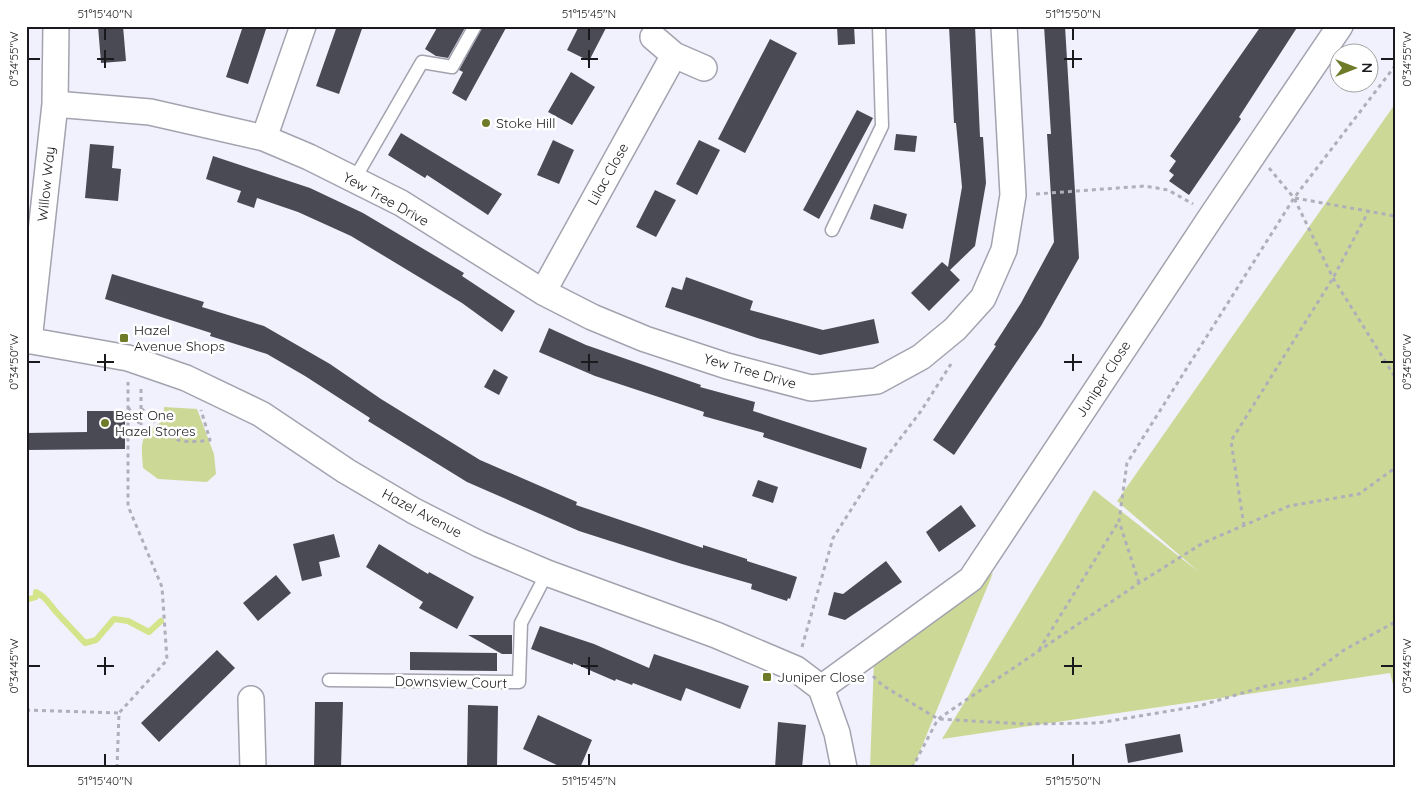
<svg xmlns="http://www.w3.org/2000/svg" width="1421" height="794" viewBox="0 0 1421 794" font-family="Quicksand,sans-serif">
<rect width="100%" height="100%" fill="#f0f1fd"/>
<path fill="#ccd996" d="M1395,104V692L1390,673L942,739L1094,490L1199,572L1117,501Z
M164,407L197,409L214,454L216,474L207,482L158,479L143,468C141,442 139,435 163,421Z
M993,573L913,768H870L874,661Z"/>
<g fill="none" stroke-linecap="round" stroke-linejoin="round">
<path stroke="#d4e48b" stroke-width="6" d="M26,600L36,597V592C48,598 50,606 58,614C67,624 76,633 85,643L96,640L114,619L128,621L149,632L161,621"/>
</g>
<path fill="#4a4a54" d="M98,26H123L126,61L101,63Z
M243,26H267L248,84L226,77Z
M337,26H363L339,94L316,86Z
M438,26H466L448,58L436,56L425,49Z
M483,26H507L466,101L452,93L463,72L459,70Z
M579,26H607L589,61L567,50Z
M837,26H854L855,44L838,45Z
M949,26H975L980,137H983L986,183L975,246L950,270L960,280L929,311L911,293L942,262L948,267L962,187L956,123H954Z
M1044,26H1065L1079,258L1041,326L954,455L933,440L996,346L994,345L1021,303L1054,242L1047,134H1051Z
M1261,26H1298L1239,117L1241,119L1189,195L1169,181L1174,175L1169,171L1176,161L1170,156Z
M770,39L797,53L745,153L718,139Z
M571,72L595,87L572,125L548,112Z
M857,110L873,118L819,219L803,210Z
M401,133L502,194L488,215L427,175L425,178L388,155Z
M896,134L917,136L915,152L894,150Z
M553,140L574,150L559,184L537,175Z
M699,140L720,150L697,195L676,184Z
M90,144L114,146L112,168L121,169L118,201L85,198Z
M213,156L310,188L363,213L464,273L462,276L515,311L502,332L462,303L351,236L298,212L257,198L254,208L237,202L241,191L206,179Z
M655,190L676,200L656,237L636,227Z
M874,204L907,214L903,229L870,219Z
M112,274L204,302L202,307L264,326L330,364L381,399L480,460L577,502L576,505L703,548V545L747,559V561L797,577L790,599L788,598L787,601L751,589L752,584L682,564L579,531L467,482L368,421L370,418L305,376L267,354L210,336L211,333L105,299Z
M686,277L753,301L750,310L823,330L874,319L879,343L820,355L757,338L665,307L672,287L682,290Z
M549,328L586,345L701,385L700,387L755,402L753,411L867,448L861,469L763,437L764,433L703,416L704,412L595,376L539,352Z
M494,369L508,377L499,395L484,387Z
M87,411H125V449L26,450V433L87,432Z
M758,480L778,487L773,503L752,496Z
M961,505L976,526L939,552L926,532Z
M334,534L340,557L319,562L322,576L302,581L293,544Z
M379,544L428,574L429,572L474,597L457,629L419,608L423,602L366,567Z
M886,561L902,582L845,620L828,615L834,592L843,594Z
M276,575L291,593L258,621L243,603Z
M540,626L594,644L649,668L654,654L749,686L740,709L686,688L681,701L633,683L632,685L616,679L615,681L573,663V665L531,649Z
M468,635H512V654H502Z
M217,650L235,668L159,742L141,723Z
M410,652L497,653V671L410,670Z
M315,702H343L341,768H314Z
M468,705L498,706L497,768H467Z
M538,715L592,740L580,768H563L523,749Z
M778,722L806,725L802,768H775Z
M1180,734L1183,752L1128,763L1125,744Z"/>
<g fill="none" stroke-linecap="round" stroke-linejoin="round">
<defs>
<path id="service" d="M354,180L422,62L452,67L475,26
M832,230L882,126L879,26
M329,680L519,682L521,623L547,573"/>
<path id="minor" d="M653,37L674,55L704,68
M55,104L150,112L264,138L309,157L401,203L543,292L592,317L645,339L727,366L811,388L877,381L921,357L955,329L983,298L1004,250L1013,195L1004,26
M264,138L303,26
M543,292L674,55
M26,340L128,358L186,378L261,414L346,471L414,511L479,544L547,573L716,635L796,669L821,688
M29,341L55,104L56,26
M821,688L971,579L1213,214L1340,26
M821,688L837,733L844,768
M251,699L253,768"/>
</defs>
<use href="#service" stroke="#a2a3ae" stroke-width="15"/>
<use href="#minor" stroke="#a2a3ae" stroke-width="28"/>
<path stroke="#afafb9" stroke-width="3" stroke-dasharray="4 4" stroke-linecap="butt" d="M1269,168L1294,198L1333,278L1395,377
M1036,194L1145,186L1168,190L1193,204
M1295,198L1395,216
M128,407L141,426V385
M141,408C169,435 167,446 210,440L201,410
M1244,526L1231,441L1333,278L1368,212
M1139,583L1119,521L1127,463L1294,198L1395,66
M802,647L833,538L875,472L921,411L951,364
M1039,650L1119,521
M873,676L882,685L938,719L1024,724L1098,723L1199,706L1266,686L1306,678L1344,650L1395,622
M26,710L119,713
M117,768L119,713L167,660L162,587L128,506V382
M912,768L938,719L1139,583L1203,543L1289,506L1359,494L1395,468"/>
<use href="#service" stroke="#fff" stroke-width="12"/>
<use href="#minor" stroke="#fff" stroke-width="25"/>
</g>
<path fill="none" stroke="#1a1a1e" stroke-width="2" d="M105,28V40M589,28V40M1073,28V40M105,50V68M589,50V68M1073,50V68M28,59H40M97,59H114M581,59H598M1064,59H1082M1381,59H1394M105,354V371M589,354V371M1073,354V371M28,362H40M97,362H114M581,362H598M1064,362H1082M1381,362H1394M105,657V675M589,657V675M1073,657V675M28,666H40M97,666H114M581,666H598M1064,666H1082M1381,666H1394M105,754V766M589,754V766M1073,754V766"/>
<g fill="#6f7b28" stroke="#fff" stroke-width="2">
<circle cx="486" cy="123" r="5"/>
<rect x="119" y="333" width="10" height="10" rx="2.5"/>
<circle cx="105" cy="423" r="5"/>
<rect x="762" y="672" width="10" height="10" rx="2.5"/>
</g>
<g text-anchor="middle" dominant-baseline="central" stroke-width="5" stroke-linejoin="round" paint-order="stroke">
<g font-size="14" fill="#1a1a1e" stroke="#fff" text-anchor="start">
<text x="496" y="123">Stoke Hill</text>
<text x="134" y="330">Hazel<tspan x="134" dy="16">Avenue Shops</tspan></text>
<text x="115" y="415">Best One<tspan x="115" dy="16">Hazel Stores</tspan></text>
<text x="777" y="677">Juniper Close</text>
</g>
<g font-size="14" fill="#1a1a1e" stroke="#fff">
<text transform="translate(608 174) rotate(-61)">Lilac Close</text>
<text transform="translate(46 184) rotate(-84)">Willow Way</text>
<text transform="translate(386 199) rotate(29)">Yew Tree Drive</text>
<text transform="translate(750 371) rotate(16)">Yew Tree Drive</text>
<text transform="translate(1103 379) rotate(-57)">Juniper Close</text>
<text transform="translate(422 513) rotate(28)">Hazel Avenue</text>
<text transform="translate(451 682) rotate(1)">Downsview Court</text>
</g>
</g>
<rect width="1421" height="794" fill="none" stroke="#ffffff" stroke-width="55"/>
<g transform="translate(1354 68) rotate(90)"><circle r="24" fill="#ffffff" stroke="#a3a3a5"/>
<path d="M0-4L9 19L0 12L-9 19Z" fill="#6f7b28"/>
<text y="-8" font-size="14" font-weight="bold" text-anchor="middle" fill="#1a1a1e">N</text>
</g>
<rect x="28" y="28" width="1366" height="738" fill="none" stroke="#1a1a1e" stroke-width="2"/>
<g font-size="12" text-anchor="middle" fill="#1a1a1e">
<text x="105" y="18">51°15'40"N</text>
<text x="589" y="18">51°15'45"N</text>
<text x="1073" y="18">51°15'50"N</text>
<text transform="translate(1407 59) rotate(-90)" y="4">0°34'55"W</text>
<text transform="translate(14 59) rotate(-90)" y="4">0°34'55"W</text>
<text transform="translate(1407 362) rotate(-90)" y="4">0°34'50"W</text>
<text transform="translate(14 362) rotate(-90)" y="4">0°34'50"W</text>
<text transform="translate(1407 666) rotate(-90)" y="4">0°34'45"W</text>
<text transform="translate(14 666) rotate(-90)" y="4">0°34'45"W</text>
<text x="105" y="785">51°15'40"N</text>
<text x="589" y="785">51°15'45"N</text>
<text x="1073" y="785">51°15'50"N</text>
</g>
</svg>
